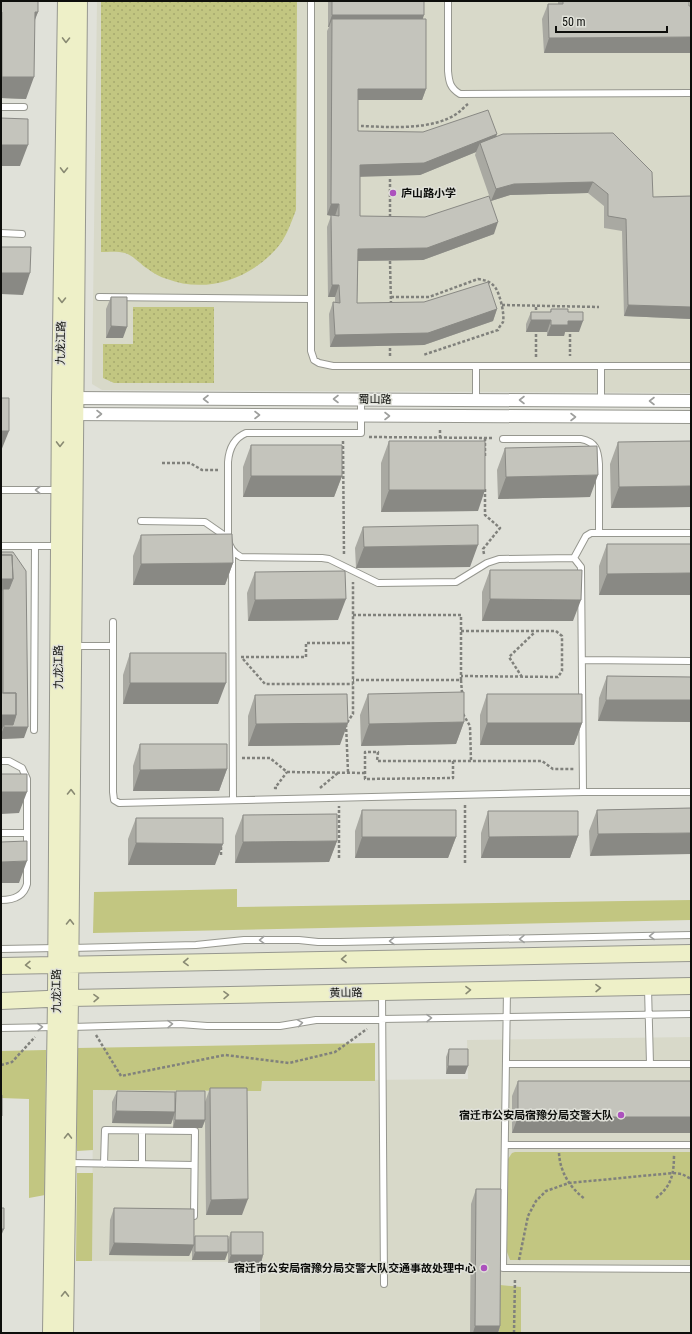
<svg xmlns="http://www.w3.org/2000/svg" width="692" height="1334" viewBox="0 0 692 1334" font-family="'Roboto Condensed','Noto Sans SC',sans-serif">
<defs>
<pattern id="park-dots" width="8" height="8" patternUnits="userSpaceOnUse"><rect width="8" height="8" fill="#c2c681"/><path d="M2 2h.1M6 6h.1" fill="none" stroke="#a6a96e" stroke-width="1.8" stroke-linecap="round"/></pattern>
</defs>
<rect width="100%" height="100%" fill="#e0e1d9"/>
<path fill="#d8d9c9" d="M97,1H691V393L102,390L92,384Z
M691,1037V1333H260V1262L92,1261L93,1090L261,1091V1081L468,1079L467,1040Z"/>
<path fill="#c2c681" d="M237,889V907L691,900V920L93,933L94,892Z
M375,1043V1081H262L261,1091L93,1090V1150L77,1151V1048Z
M46,1050L45,1195L29,1198V1099L1,1098V1051Z
M515,1152H691V1260H510L507,1252L508,1159L512,1153Z
M77,1173H93L92,1261H76Z
M500,1285L521,1287V1333H499Z"/>
<path fill="url(#park-dots)" d="M101,1H297L296,210C291,223 286,238 277,248C250,279 206,294 167,279C160,277 153,273 148,269C141,265 134,256 125,253C118,251 108,252 101,252Z
M133,307H214V383H114L103,378V344H133Z"/>
<g fill="none" stroke-linecap="round" stroke-linejoin="round">
<defs>
<path id="lane" d="M311,1V351L314,360L319,363L333,366H691
M448,1V71C449,82 450,88 460,94L691,93
M1,107H24
M1,233L22,234
M99,297L311,299
M476,366V400
M601,366V400
M361,399V433H246C234,438 229,449 228,462V538C229,547 233,553 241,557L322,558L329,559L378,583L456,582L487,563L499,559L574,558L581,567L583,792
M503,439H581C596,442 598,450 599,464V533
M1,490H59
M141,521L205,522L228,538
M1,546H59
M232,556L233,800
M574,558L586,536L591,533H691
M113,622V792L114,800L119,803L583,792H691
M74,646H113
M582,660L691,661
M34,730L35,546
M1,761H9L22,768L27,779V884C24,896 13,900 1,900
M1,833H27
M71,948L196,945L244,940H299L318,942H340L691,935
M1,949L56,948
M648,988L650,1064
M507,990L503,1268L691,1269
M382,992L384,1284
M71,1027L180,1024L207,1026H280L316,1020L691,1014
M1,1028L55,1027
M506,1064H691
M142,1131V1164
M505,1145H691
M69,1163L194,1165
M104,1164L105,1130L195,1131L194,1216"/>
<path id="street" d="M68,398L691,401
M68,414L691,417"/>
<path id="secondary" d="M1,966L691,953
M1,1001L70,998L691,986
M51,1333L56,999L60,398L66,1
M65,1333L70,998L79,1"/>
</defs>
<use href="#lane" stroke="#96978f" stroke-width="8"/>
<use href="#street" stroke="#96978f" stroke-width="14"/>
<use href="#secondary" stroke="#96978f" stroke-width="18"/>
<path stroke="#80817c" stroke-width="2.5" stroke-dasharray="3 2" stroke-linecap="butt" d="M361,126C389,127 435,131 459,112C462,110 465,106 468,104
M390,179V219
M390,261L391,305
M391,297H429L478,279C484,280 489,281 493,285C499,289 505,314 503,322C502,324 499,327 498,330L423,355
M502,305L599,307
M536,315V306
M570,329V356
M390,348V357
M536,357V328
M369,437L494,438
M440,438V428
M343,441L344,556
M485,456V438
M162,463H190L202,470H218
M484,554L483,549L500,528L485,515V489
M353,615H461V680H353
M461,631H556L562,636V671L558,677L461,676
M241,657H306V643H354
M243,659L265,684H353
M522,677L509,657L535,632
M461,680L462,693
M463,714L470,726L471,761
M242,758H270L287,772L365,773
M453,761V778L365,779V752H378L377,761H542L553,769H574
M348,772L346,724L353,714V582
M277,788H275L287,772
M320,788L339,772
M221,855V845
M339,858V806
M465,863V804
M96,1035L121,1076L225,1055L289,1063L335,1052L367,1029
M1,1065L12,1062L35,1037
M559,1153C560,1172 570,1188 585,1199
M656,1198C672,1186 674,1173 674,1154
M519,1260L528,1216L536,1201L546,1191L569,1183L673,1173L682,1174L691,1179
M514,1333L515,1278"/>
<use href="#lane" stroke="#fff" stroke-width="6"/>
<use href="#street" stroke="#fff" stroke-width="12"/>
<use href="#secondary" stroke="#eef0c8" stroke-width="16"/>
</g>
<path fill="#a9a9a2" d="M1,1L38,12L34,20L26,99L1,98Z
M328,1H424L423,19L426,89L422,100H358V131L497,134L496,137L653,197L691,196V319L624,316L622,231L604,228V206L588,193L510,195L491,201L475,155L476,152L420,175L360,176V216L494,234L423,260L358,261L357,303L497,309L493,321L424,345L330,347L329,314L333,302H335V297H328L327,227L331,216L327,215V31L329,27H328Z
M558,1H689L544,53L542,19L548,4H558Z
M111,297L123,338H106V309Z
M551,309L568,312L579,332H565L564,336H547V332H526V324L531,312H550Z
M389,441L478,511L381,512V463Z
M691,441V507L611,508L610,464L618,442Z
M251,445L342,476L334,497H243V467Z
M505,448L590,497L498,499L497,470Z
M363,527L470,567L356,568L355,548Z
M141,535L233,563L225,585H133V556Z
M607,544H691V595H599V566Z
M1,552L24,738L1,739Z
M490,570L573,621H482V592Z
M255,572L338,620L248,621L247,593Z
M130,653L218,704H123V675Z
M607,676L691,677V722L598,721L599,698Z
M368,694L464,722L456,744L361,746L360,715Z
M487,694L582,723L574,745H480V715Z
M255,695L340,745L248,746V716Z
M140,744L227,769L219,791H133V766Z
M691,808L590,856L589,831L597,810Z
M362,810L456,837L448,858H355V831Z
M488,811L578,836L570,858H481V833Z
M243,815L337,841L329,862L235,863V836Z
M136,818L215,865H128V839Z
M449,1049L465,1074H446V1057Z
M518,1081L691,1133H512V1096Z
M210,1088L242,1215H206L205,1121L202,1128H173V1119L171,1124L112,1123V1102L117,1091L205,1102Z
M476,1189L500,1326L498,1333H470L471,1204Z
M114,1208L194,1238L195,1236L225,1260H192V1250L189,1256L109,1255L110,1220Z
M231,1232L263,1255L261,1263H228V1240Z"/>
<path fill="#898984" d="M35,12H38L30,33Z
M332,15H424L420,27L332,19L329,27H328Z
M691,37V53H544L549,38Z
M2,77H34L26,99L1,98V78Z
M358,89H426L422,100H354Z
M497,134L492,146L480,143L476,152L420,175L356,177L360,165Z
M1,145H28L20,166H1Z
M593,182L588,193L510,195L491,201L496,189L514,184Z
M331,204H339L335,216L327,215Z
M498,222L494,234L423,260L354,261L358,249Z
M1,273H30L23,295L1,294Z
M332,285H339L335,297H328Z
M628,305L691,307V319L624,316Z
M497,309L493,321L424,345L330,347L335,335Z
M531,320H551L547,332H526Z
M568,321H583L579,332H565L564,336H547L551,325Z
M111,326L127,327L123,338H106Z
M1,431H9L1,451Z
M598,475L590,497L498,499L506,477Z
M251,476H342L334,497H243Z
M691,486V507L611,508L619,487Z
M389,490H485L478,511L381,512Z
M478,545L470,567L356,568L364,547Z
M233,563L225,585H133L141,564Z
M691,573V595H599L607,574Z
M1,579H13L5,601L3,589L1,593Z
M346,599L338,620L248,621L255,600Z
M490,599L581,600L573,621H482Z
M130,683H226L218,704H123Z
M606,700H691V722L598,721Z
M1,715H16L28,727L24,738L1,739V734L4,727V725L1,732Z
M464,722L456,744L361,746L369,724Z
M348,723L340,745L248,746L256,724Z
M487,723H582L574,745H480Z
M227,769L219,791H133L140,770Z
M1,792H27L19,813L1,814Z
M691,833V854L590,856L598,834Z
M578,836L570,858H481L489,837Z
M362,837H456L448,858H355Z
M337,841L329,862L235,863L243,842Z
M136,843L223,844L215,865H128Z
M27,861L19,883H1V862Z
M448,1066H468L465,1074H446Z
M116,1111L175,1112L171,1124L112,1123Z
M518,1117H691V1133H512Z
M175,1120H205L202,1128H173Z
M248,1199L242,1215H206L211,1200Z
M1,1229H4L1,1236Z
M114,1243L194,1245L189,1256L109,1255Z
M195,1252H228L225,1260H192Z
M231,1255H263L261,1263H228Z
M475,1326H500L498,1333H473Z"/>
<path fill="#c4c4bc" stroke="#898984" d="M1,1H38V12H35L34,77H2V12H1Z
M332,1H424V15H332Z
M563,1H689V6H691V37L549,38L548,4H563Z
M332,19H426V89H358V131L423,132L488,110L497,134L424,163L360,165V216L425,217L489,196L498,222L427,248L358,249L357,303L424,302L488,282L497,309L428,333L335,335L333,302L340,303L339,285H332L331,215L339,216V204H331Z
M1,118L28,119V145H1Z
M613,133L652,172L653,197L691,196V307L628,305L626,219L608,216V194L593,182L514,184L496,189L480,143L503,134Z
M1,247H31L30,273H1Z
M111,297H127V327L111,326Z
M551,309H568V312H583V321H568V325H551V320H531V312H551Z
M1,398H9V431H1Z
M389,441H485V490H389Z
M691,441V486L619,487L618,442Z
M251,445H342V476H251Z
M597,446L598,475L506,477L505,448Z
M478,525V545L364,547L363,527Z
M232,534L233,563L141,564V535Z
M607,544H691V573L607,574Z
M1,552H13L26,571L28,727H4V725H13L16,715V693H3V589H9L13,579L12,555H1Z
M1,555H12L13,579H1Z
M490,570H582L581,600L490,599Z
M345,571L346,599L255,600V572Z
M130,653H226V683H130Z
M607,676L691,677V700H606Z
M464,692V722L369,724L368,694Z
M1,693H16V715H1Z
M347,694L348,723L256,724L255,695Z
M487,694H582V723H487Z
M140,744H227V769L140,770Z
M1,774H27V792H1Z
M691,808V833L598,834L597,810Z
M362,810H456V837H362Z
M488,811H578V836L489,837Z
M337,814V841L243,842V815Z
M136,818H223V844L136,843Z
M27,841V861L1,862V842Z
M449,1049H468V1066H448Z
M518,1081H691V1117H518Z
M210,1088H247L248,1199L211,1200Z
M117,1091L175,1092V1112L116,1111Z
M176,1091H205V1120H175Z
M1,1095H2V1116H1Z
M476,1189H501L500,1326H475Z
M1,1208H4V1229H1Z
M114,1208L194,1209V1245L114,1243Z
M231,1232H263V1255H231Z
M195,1236H228V1252H195Z"/>
<defs><path id="oneway-chevron" d="M-2-3.5L2.5 0L-2 3.5" fill="none" stroke-width="1.6" stroke-linecap="round" stroke-linejoin="round"/></defs>
<g stroke="#898a73">
<use href="#oneway-chevron" transform="translate(66 40) rotate(91)"/>
<use href="#oneway-chevron" transform="translate(64 170) rotate(91)"/>
<use href="#oneway-chevron" transform="translate(62 300) rotate(91)"/>
<use href="#oneway-chevron" transform="translate(60 444) rotate(91)"/>
<use href="#oneway-chevron" transform="translate(71 792) rotate(-89)"/>
<use href="#oneway-chevron" transform="translate(70 922) rotate(-89)"/>
<use href="#oneway-chevron" transform="translate(344 959) rotate(179)"/>
<use href="#oneway-chevron" transform="translate(186 962) rotate(179)"/>
<use href="#oneway-chevron" transform="translate(28 965) rotate(178)"/>
<use href="#oneway-chevron" transform="translate(598 988) rotate(-1)"/>
<use href="#oneway-chevron" transform="translate(468 990) rotate(-1)"/>
<use href="#oneway-chevron" transform="translate(226 995) rotate(-1)"/>
<use href="#oneway-chevron" transform="translate(96 998) rotate(-1)"/>
<use href="#oneway-chevron" transform="translate(68 1136) rotate(-89)"/>
<use href="#oneway-chevron" transform="translate(65 1294) rotate(-89)"/>
</g>
<g stroke="#9e9f9d">
<use href="#oneway-chevron" transform="translate(206 399) rotate(-180)"/>
<use href="#oneway-chevron" transform="translate(336 399) rotate(-180)"/>
<use href="#oneway-chevron" transform="translate(522 400) rotate(-180)"/>
<use href="#oneway-chevron" transform="translate(652 401) rotate(-180)"/>
<use href="#oneway-chevron" transform="translate(99 414)"/>
<use href="#oneway-chevron" transform="translate(257 415)"/>
<use href="#oneway-chevron" transform="translate(387 416)"/>
<use href="#oneway-chevron" transform="translate(573 417)"/>
<use href="#oneway-chevron" transform="translate(38 490) rotate(180)"/>
<use href="#oneway-chevron" transform="translate(652 936) rotate(179)"/>
<use href="#oneway-chevron" transform="translate(522 939) rotate(179)"/>
<use href="#oneway-chevron" transform="translate(262 940) rotate(179)"/>
<use href="#oneway-chevron" transform="translate(392 941) rotate(179)"/>
<use href="#oneway-chevron" transform="translate(429 1018) rotate(-1)"/>
<use href="#oneway-chevron" transform="translate(300 1023) rotate(-9)"/>
<use href="#oneway-chevron" transform="translate(170 1024) rotate(-1)"/>
<use href="#oneway-chevron" transform="translate(40 1027) rotate(-1)"/>
</g>
<g fill="#ac51bd" stroke="#e0e1d9" stroke-width="1.5">
<circle cx="393" cy="193" r="4"/>
<circle cx="621" cy="1115" r="4"/>
<circle cx="484" cy="1268" r="4"/>
</g>
<g text-anchor="middle" dominant-baseline="central" stroke-width="3" stroke-linejoin="round" paint-order="stroke">
<g font-size="11" font-weight="bold" fill="#0d0e0b" stroke="#e0e1d9" text-anchor="end">
<text x="401" y="193" text-anchor="start">庐山路小学</text>
<text x="613" y="1115">宿迁市公安局宿豫分局交警大队</text>
<text x="476" y="1268">宿迁市公安局宿豫分局交警大队交通事故处理中心</text>
</g>
<g font-size="11" fill="#0d0e0b" stroke="#e0e1d9">
<text transform="translate(61 343) rotate(-89)">九龙江路</text>
<text x="375" y="399">蜀山路</text>
<text transform="translate(58 667) rotate(-90)">九龙江路</text>
<text transform="translate(56 991) rotate(-90)">九龙江路</text>
<text transform="translate(346 993) rotate(-1)">黄山路</text>
</g>
</g>
<rect width="692" height="1334" fill="none" stroke="#0d0e0b" stroke-width="4"/>
<path d="M556 26v6h111v-6" fill="none" stroke="#0d0e0b" stroke-width="2"/>
<text x="562" y="26" font-size="12" fill="#0d0e0b" stroke="#e0e1d9" stroke-width="3" paint-order="stroke">50 m</text>
</svg>
